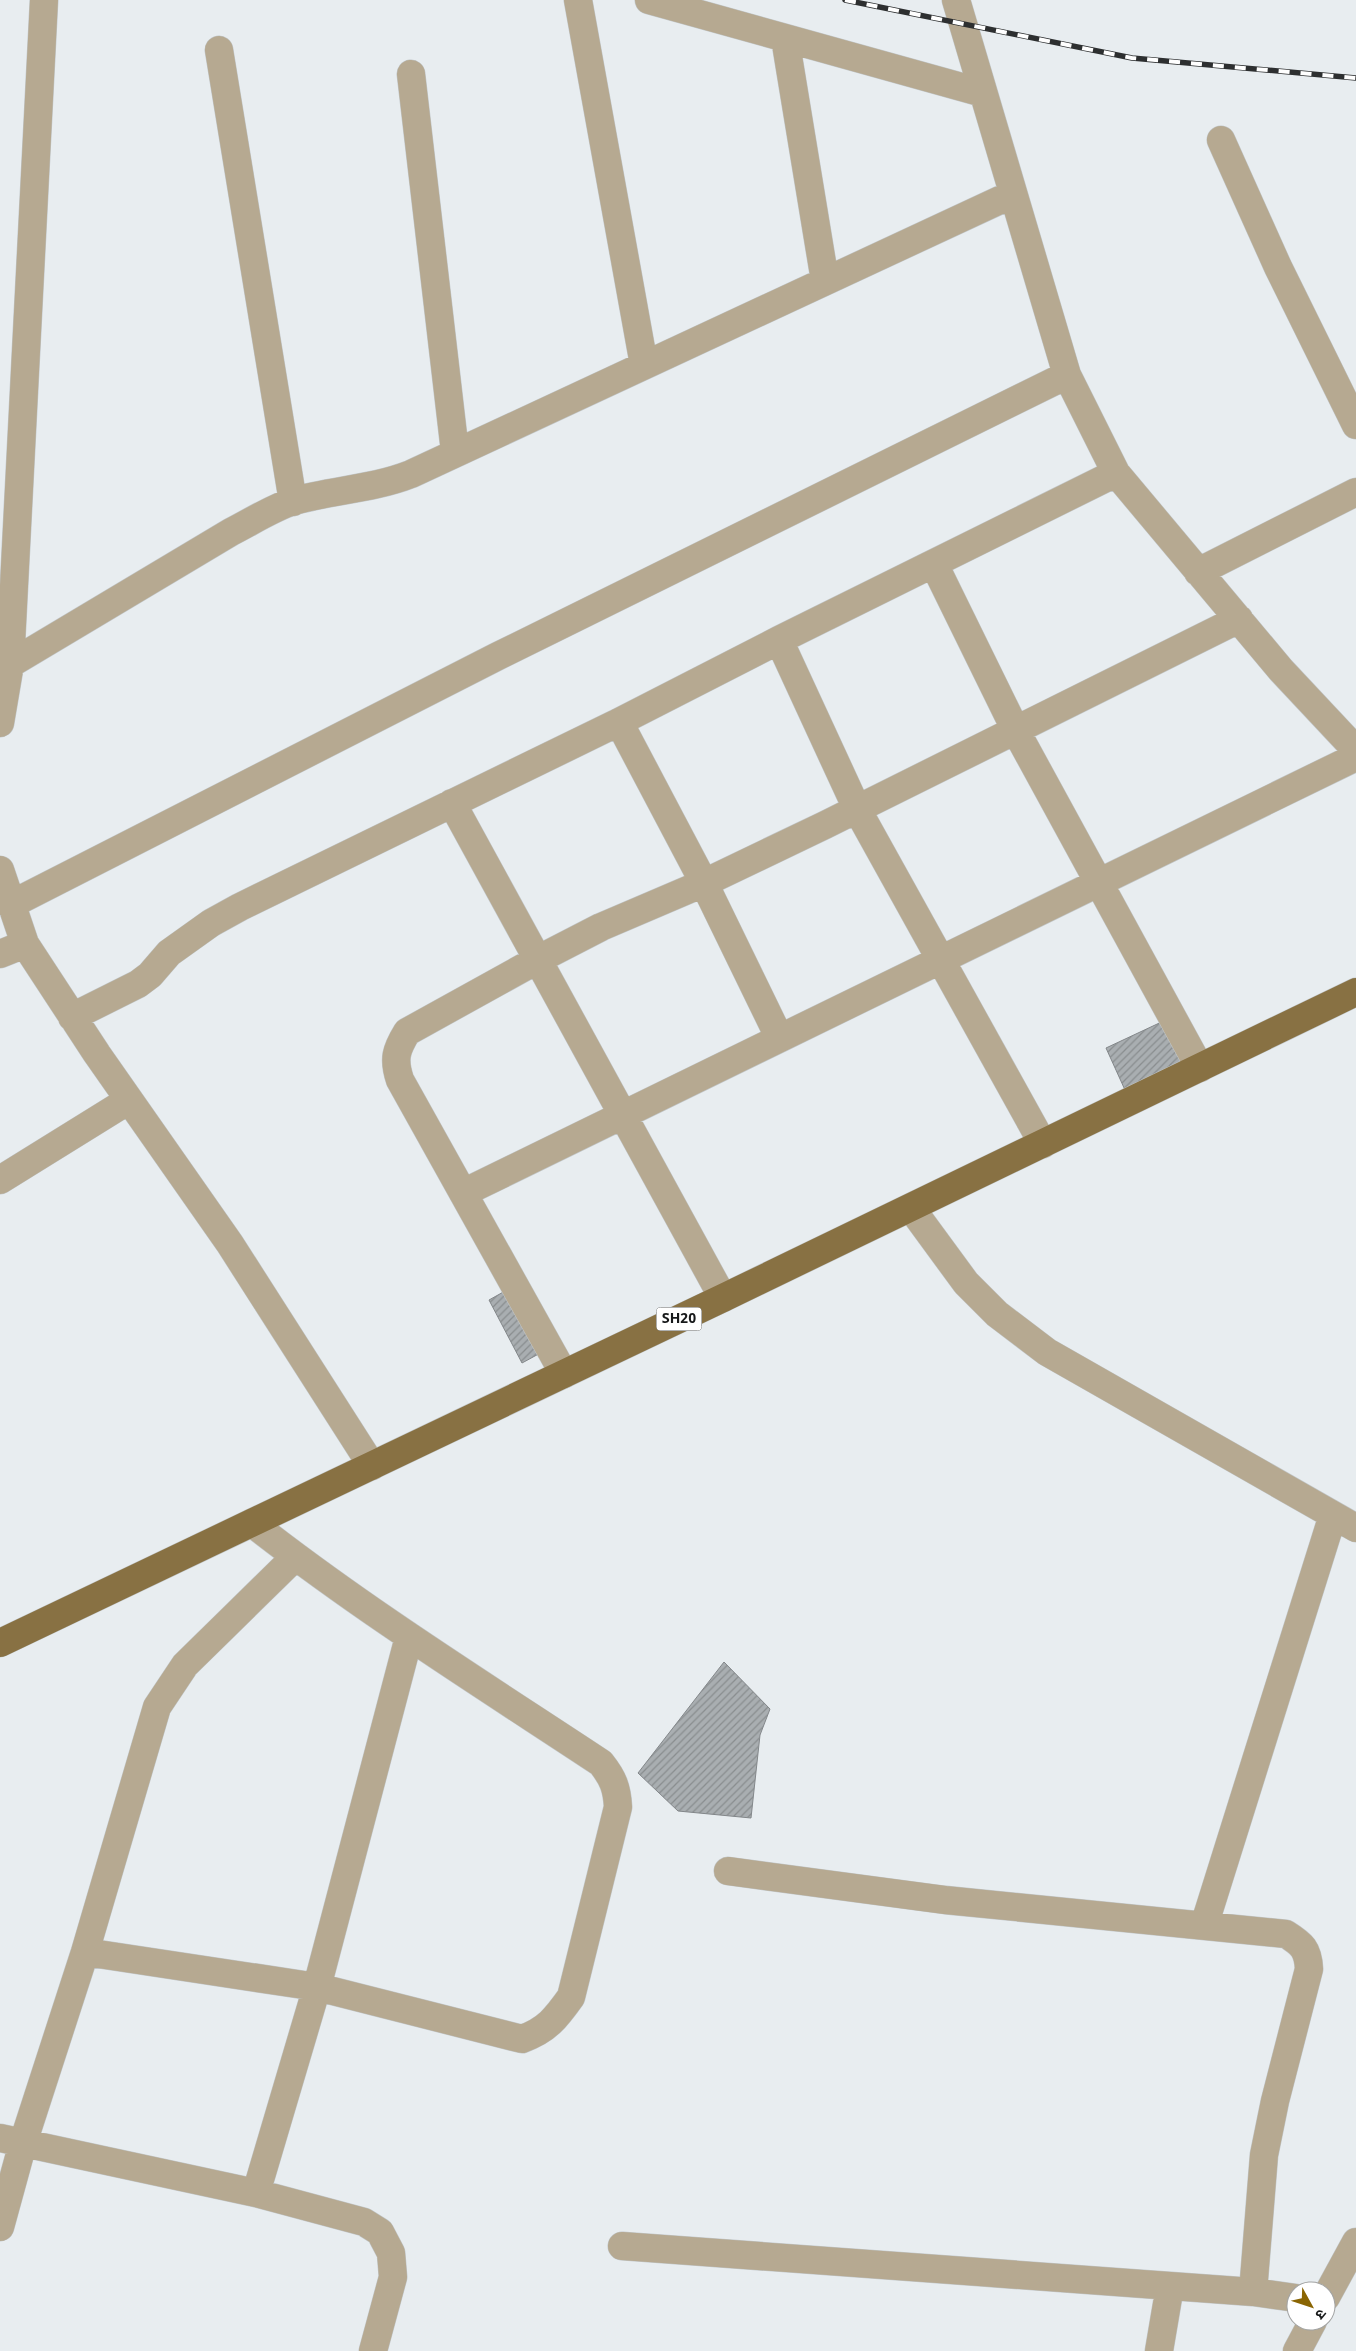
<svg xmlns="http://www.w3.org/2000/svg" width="1356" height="2351" viewBox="0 0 1356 2351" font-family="Georgia,'Noto Sans Devanagari',serif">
<defs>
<pattern id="building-hatch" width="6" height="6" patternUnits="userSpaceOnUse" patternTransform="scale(1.25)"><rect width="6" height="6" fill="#a9aeb1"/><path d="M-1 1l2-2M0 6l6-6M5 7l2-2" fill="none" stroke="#898d8f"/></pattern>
</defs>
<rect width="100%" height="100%" fill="#e8edf0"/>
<path fill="url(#building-hatch)" stroke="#83878a" d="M1170,1018L1190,1060L1125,1090L1106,1048Z
M523,1281L557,1344L522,1363L489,1300Z
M724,1662L770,1709L760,1735L751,1818L678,1811L638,1773Z"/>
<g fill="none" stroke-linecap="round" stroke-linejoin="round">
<defs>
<path id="street" d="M578,0L644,365
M649,0L983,93
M956,0L1067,375L1116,473L1281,670L1356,750
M785,38L825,281
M219,50L293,502
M411,74L455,452
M1221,140L1278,267L1356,425
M934,564L1016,731L1200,1068
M1198,572L1356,492
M779,640L857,809L1043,1144
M0,665L10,664L231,532C251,522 272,508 294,501C333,490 373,489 411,474L1013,194
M619,722L704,883L779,1037
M0,723L10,664L44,0
M452,803L723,1298
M0,870L25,944L97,1054L230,1244L372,1466
M10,905L498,656L1067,375
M0,954L25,944
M72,1017L138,984L150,975L169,953L211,923L240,907L619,722L779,640L1116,473
M0,1180L129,1100
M463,1193L1356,757
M911,1208L966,1283L997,1314L1047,1352L1356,1528
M564,1374L400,1080C393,1059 396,1050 407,1032L537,960L601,927L704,883L825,825L1239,619
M728,1871L945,1900L1286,1934C1302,1944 1308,1949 1309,1969L1275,2101L1264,2155L1253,2292
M1204,1926L1333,1515
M85,1952L317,1987L522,2039C547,2030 556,2018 571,1997L618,1807C617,1788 613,1778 601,1763C483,1685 363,1610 252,1523
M0,2138L256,2193L364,2222L380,2232L391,2253L393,2277L373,2351
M256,2193L317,1987L409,1637
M0,2227L23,2143L85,1952L157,1707L185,1665L295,1557
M622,2246L1253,2292L1296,2298
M1326,2297L1356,2242
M1159,2351L1170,2286
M1297,2351L1313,2321"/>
<path id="primary" d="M0,1643L723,1298L1356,992"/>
</defs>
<use href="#street" stroke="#c2c7c9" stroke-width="29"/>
<use href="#primary" stroke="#c2c7c9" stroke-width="29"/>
<use href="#street" stroke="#b6a991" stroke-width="28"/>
<use href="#primary" stroke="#887143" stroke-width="28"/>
<defs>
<path id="rail" d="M845,0L1132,58L1356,78"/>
</defs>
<use href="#rail" stroke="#2d2f30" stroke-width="5.5"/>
<use href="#rail" stroke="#fff" stroke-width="4" stroke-dasharray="11" stroke-linecap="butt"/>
</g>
<g text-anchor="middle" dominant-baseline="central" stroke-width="4.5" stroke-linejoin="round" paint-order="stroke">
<rect fill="#fff" stroke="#5d5e5f" stroke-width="1" x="656.5" y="1307.5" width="45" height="23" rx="4"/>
<g font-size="14" font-weight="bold" fill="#17191a">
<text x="679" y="1319">SH20</text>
</g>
</g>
<g transform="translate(1311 2306) rotate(130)"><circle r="24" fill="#ffffff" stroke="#a2a3a3"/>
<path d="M0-4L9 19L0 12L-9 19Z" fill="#8a6503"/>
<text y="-8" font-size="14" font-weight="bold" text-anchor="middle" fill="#17191a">उ</text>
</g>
</svg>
